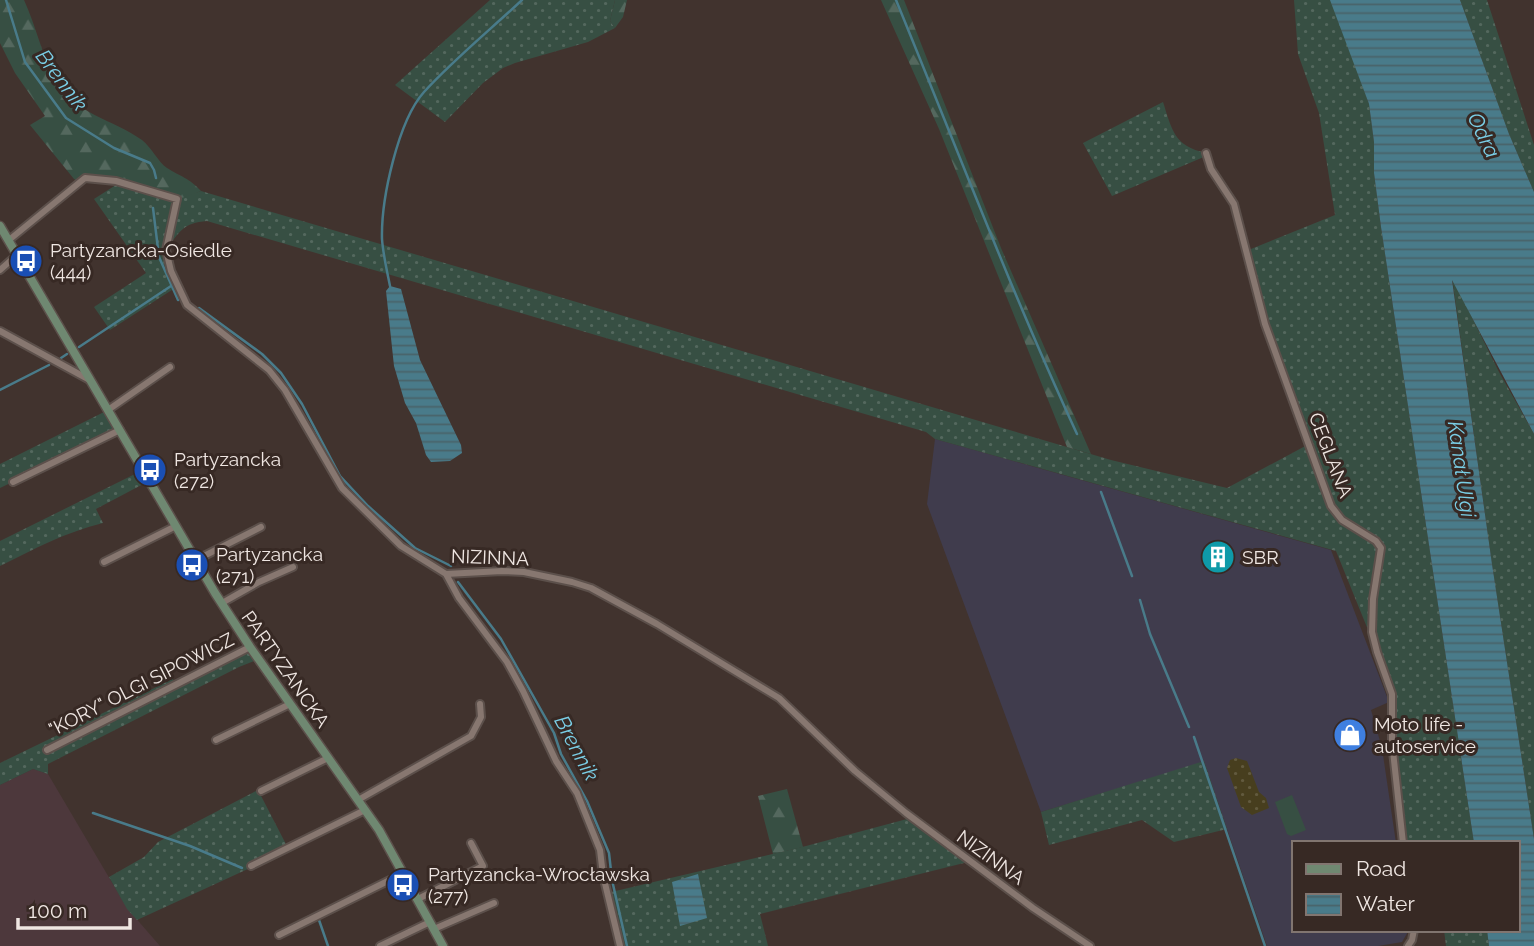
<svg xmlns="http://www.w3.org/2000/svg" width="1534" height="946" viewBox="0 0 1534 946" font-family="Raleway,sans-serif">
<defs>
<pattern id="grass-dots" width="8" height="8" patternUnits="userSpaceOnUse" patternTransform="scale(1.75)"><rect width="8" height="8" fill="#374f43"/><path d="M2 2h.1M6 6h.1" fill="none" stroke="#54685e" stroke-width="1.8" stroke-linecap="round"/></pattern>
<pattern id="forest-firs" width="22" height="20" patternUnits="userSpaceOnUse" patternTransform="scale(1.75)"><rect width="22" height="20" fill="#374f43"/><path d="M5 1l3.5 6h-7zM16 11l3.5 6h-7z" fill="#54685e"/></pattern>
<pattern id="sand-dots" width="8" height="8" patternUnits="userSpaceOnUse" patternTransform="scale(1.75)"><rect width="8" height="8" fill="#473e1e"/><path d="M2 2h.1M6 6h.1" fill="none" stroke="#625a3e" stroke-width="1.8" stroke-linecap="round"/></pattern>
<pattern id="water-rules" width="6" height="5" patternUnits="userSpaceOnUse" patternTransform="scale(1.75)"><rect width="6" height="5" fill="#497b8a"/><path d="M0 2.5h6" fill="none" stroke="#49636a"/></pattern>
</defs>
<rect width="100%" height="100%" fill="#41332e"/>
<path fill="#4d383c" d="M33,769L48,774L127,908L160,946H0V785Z"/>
<path fill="#403c4d" d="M935,439L1331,550L1389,702L1371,710L1382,748L1396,843H1294V930H1409L1402,942L1378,946H1267L1204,762L1041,812L927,504Z"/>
<path fill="url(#grass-dots)" d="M490,0H615L610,21L615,28L588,42L515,63L503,68L483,83L445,122L395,85Z
M1294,0H1333L1369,104L1374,142V173L1381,227L1474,843H1403L1392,742V704L1377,652L1336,551L935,439L926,432L207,221C183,223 180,231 166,250L178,286L110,330L94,307L146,273L94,199L119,183L177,199L201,191L1111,460L1227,488L1309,444L1265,324L1246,251L1335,215L1319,113L1298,54Z
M1460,0H1487L1534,145V192L1509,134Z
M1163,102C1172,130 1174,146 1206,153V156L1112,196L1083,143Z
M1452,277L1499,372L1534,434V839L1492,564Z
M108,410L120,430L0,488V464Z
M143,470L149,481L96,509L103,523C66,532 34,549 0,566V541Z
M250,647L259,659L239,667L48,764V774L33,769L0,785V763L173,679L175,685Z
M1204,761L1227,829L1174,842L1142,820L1049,845L1041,812Z
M258,790L289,850L137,920L127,909L109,877L144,857L158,842Z
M909,816L972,861L760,914L768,946H620L607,893L806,846L907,819Z
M1444,930H1487L1489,946H1446Z"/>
<path fill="url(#forest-firs)" d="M0,0H24C36,26 42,55 55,80C73,113 114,120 142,140C152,148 158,162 167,168C181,177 188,177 201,191C194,194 183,199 175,198C143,195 111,170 79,182L74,179L30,125L45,116L15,73L0,43Z
M615,0H627L623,17L615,28L610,21Z
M881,0H904L1001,248L1091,454L1067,447L939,129Z
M787,789L803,847L773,854L758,796Z"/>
<path fill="url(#sand-dots)" d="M1236,758L1247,761L1259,792L1266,798L1269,808L1252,815L1241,807L1227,768L1230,760Z"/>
<path fill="#374f43" d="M1292,795L1306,830L1291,836L1287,834L1275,802Z"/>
<path fill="url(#water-rules)" d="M1330,0H1460L1509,134L1534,192V434L1452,280L1492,564L1534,839V946H1489L1487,930H1518V843H1474L1381,227L1374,173V142L1369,104Z
M390,286L401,289L420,360L461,445L462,453L450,461L431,462L426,455L416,423L405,403L394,366L386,291Z
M698,874L707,918L680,926L672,882Z"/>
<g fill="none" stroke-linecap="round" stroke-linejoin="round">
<path stroke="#497b8a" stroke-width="2.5" d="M6,0L25,62L66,118L114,148L150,163L154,170L156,178
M896,0C956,146 1011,291 1077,434
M153,208L159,257L178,300
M390,286C387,271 383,254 382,239C381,199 398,121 424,92C452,61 491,29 522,0
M199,308L262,354L281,373L302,404L340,476L368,506L415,548L451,566
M79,347L171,286
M61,358L67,354
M0,390L49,365
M1101,492L1132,576
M458,582L501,639L554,733L561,754L587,801L609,853L612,880L627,946
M1140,600L1150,634L1189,727
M1194,737L1265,946
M93,813L190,846L242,868
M319,920L328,946"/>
<defs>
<path id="street" d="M1206,153L1211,169L1234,204L1265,324L1331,506L1342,520L1376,541L1381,548L1373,599L1372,632L1377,652L1392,694V742L1403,843
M9,240L85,178L116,181L177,199L166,250L171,271L187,305L269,370L285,390L342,488L401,546L446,574L502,571L524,572L572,582L591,588L657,624L779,698L855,771L906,813L1033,908L1090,946
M0,270L17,255
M0,331L88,379
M108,410L170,367
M13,482L120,430
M196,560L261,527
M104,562L176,526
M446,574L459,598L507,662L523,691L556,761L577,793L600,850L603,875L620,946
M222,603L259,582L293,567
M216,740L290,704
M47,750L250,647
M261,791L328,758
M358,800L471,736L481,717L480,704
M251,866L365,810
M418,899L483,866L471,843
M434,929L494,903
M279,935L404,873
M380,946L430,922
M1408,946L1412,940L1414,930"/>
<path id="secondary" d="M0,226L215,593L250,647L379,830L443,946"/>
</defs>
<use href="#street" stroke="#5c504b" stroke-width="10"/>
<use href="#secondary" stroke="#5c504b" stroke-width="11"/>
<use href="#street" stroke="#877770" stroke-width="6"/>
<use href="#secondary" stroke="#6f8871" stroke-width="8"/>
</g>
<defs>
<symbol id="bus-disc" viewBox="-11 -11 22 22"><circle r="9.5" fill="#1a4fb4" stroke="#372924"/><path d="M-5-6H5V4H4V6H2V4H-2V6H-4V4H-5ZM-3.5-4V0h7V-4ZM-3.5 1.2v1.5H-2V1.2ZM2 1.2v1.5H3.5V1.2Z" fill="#fff"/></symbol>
<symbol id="building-disc" viewBox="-11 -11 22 22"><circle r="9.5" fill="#0f9aa8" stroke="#372924"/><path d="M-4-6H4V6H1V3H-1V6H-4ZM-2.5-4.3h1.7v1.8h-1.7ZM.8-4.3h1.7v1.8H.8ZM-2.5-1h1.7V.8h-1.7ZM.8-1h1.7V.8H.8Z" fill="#fff"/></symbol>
<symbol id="shop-disc" viewBox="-11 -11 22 22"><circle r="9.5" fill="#3f7fe0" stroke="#372924"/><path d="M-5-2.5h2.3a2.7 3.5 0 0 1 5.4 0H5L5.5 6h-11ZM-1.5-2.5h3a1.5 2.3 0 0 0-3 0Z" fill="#fff"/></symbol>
</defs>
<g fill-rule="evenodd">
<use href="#bus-disc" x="7" y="242" width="38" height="38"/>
<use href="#bus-disc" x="131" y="451" width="38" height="38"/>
<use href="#building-disc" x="1199" y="538" width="38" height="38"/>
<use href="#bus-disc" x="173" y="546" width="38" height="38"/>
<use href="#shop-disc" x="1331" y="716" width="38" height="38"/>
<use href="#bus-disc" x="384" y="866" width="38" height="38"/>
</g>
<g text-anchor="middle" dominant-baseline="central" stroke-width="6" stroke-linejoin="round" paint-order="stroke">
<g font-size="19" fill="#efe6e2" stroke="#372924" text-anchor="start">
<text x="50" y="250">Partyzancka-Osiedle<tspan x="50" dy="22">(444)</tspan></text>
<text x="174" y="459">Partyzancka<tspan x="174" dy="22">(272)</tspan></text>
<text x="216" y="554">Partyzancka<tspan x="216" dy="22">(271)</tspan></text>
<text x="1242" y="557">SBR</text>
<text x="1374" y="724">Moto life -<tspan x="1374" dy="22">autoservice</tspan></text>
<text x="428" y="874">Partyzancka-Wrocławska<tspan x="428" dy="22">(277)</tspan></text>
</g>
<g font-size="19" fill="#efe6e2" stroke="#372924">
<text transform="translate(1331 455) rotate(69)">CEGLANA</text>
<text transform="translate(490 557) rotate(2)">NIZINNA</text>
<text transform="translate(286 669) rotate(55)">PARTYZANCKA</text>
<text transform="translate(141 684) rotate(-27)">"KORY" OLGI SIPOWICZ</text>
<text transform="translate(991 857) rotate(36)">NIZINNA</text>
</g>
<g font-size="21" font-style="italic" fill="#7acee6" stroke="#372924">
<text transform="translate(62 80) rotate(53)">Brennik</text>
<text transform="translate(1484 135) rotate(64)">Odra</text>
<text transform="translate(1462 469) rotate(82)">Kanał Ulgi</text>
<text transform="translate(577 748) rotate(62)">Brennik</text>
</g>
</g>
<rect x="1292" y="841" width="228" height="91" fill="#372924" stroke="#817570" stroke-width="2"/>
<rect x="1306" y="864" width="35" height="10" fill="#6f8871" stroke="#817570" stroke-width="2"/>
<text x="1356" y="876" font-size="21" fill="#efe6e2">Road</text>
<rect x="1306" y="894" width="35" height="21" fill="url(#water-rules)" stroke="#817570" stroke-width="2"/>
<text x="1356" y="911" font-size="21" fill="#efe6e2">Water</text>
<path d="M18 918v10h112v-10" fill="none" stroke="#efe6e2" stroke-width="3.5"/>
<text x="28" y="918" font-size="21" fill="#efe6e2" stroke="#372924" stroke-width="5" paint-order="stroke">100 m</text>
</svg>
